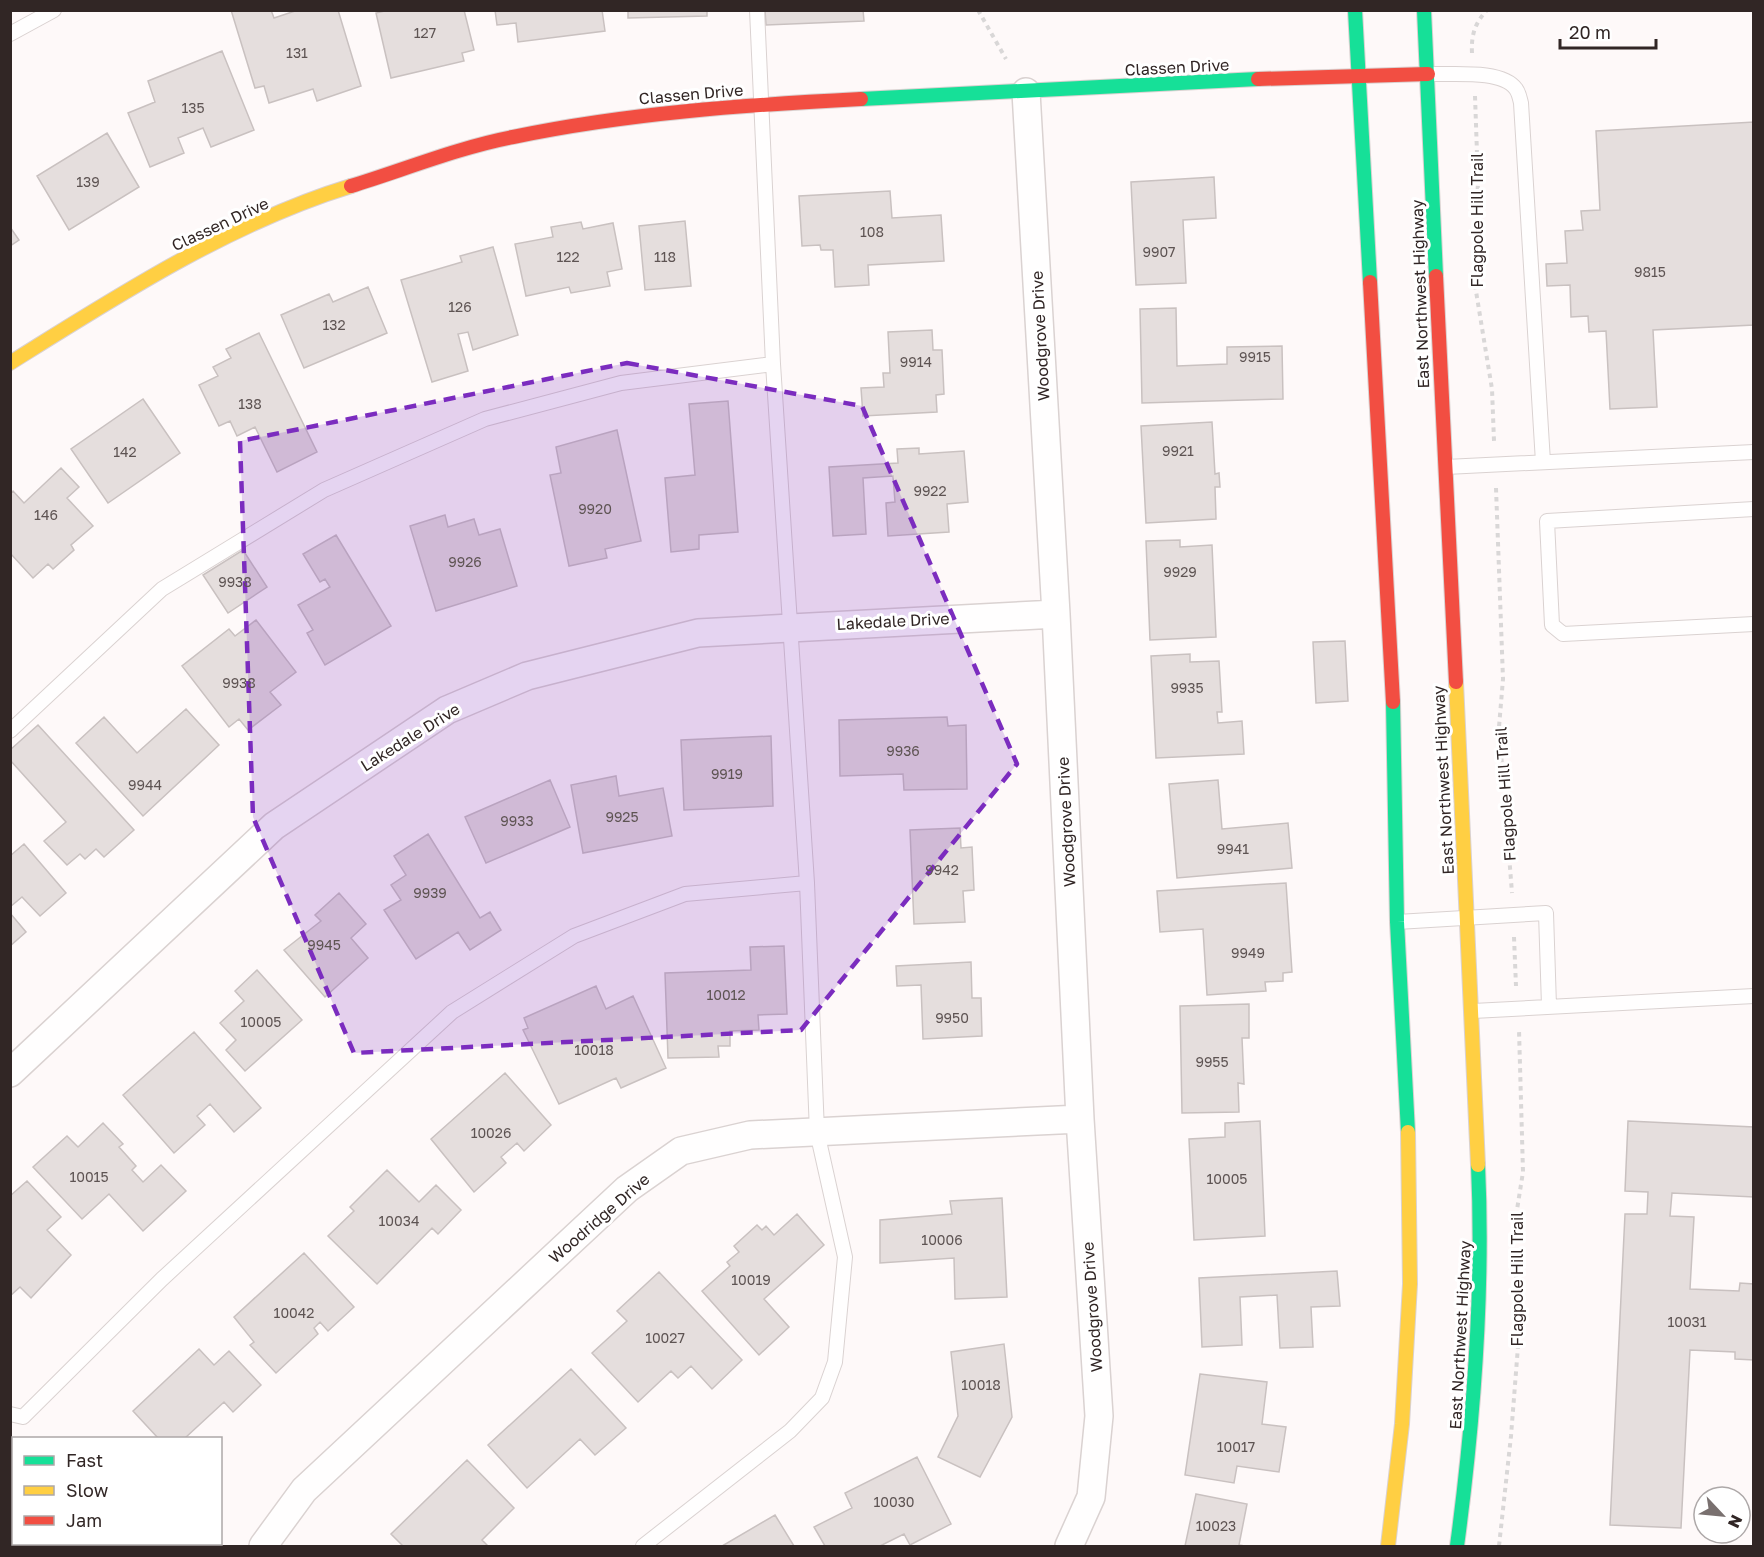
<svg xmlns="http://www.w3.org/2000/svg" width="1764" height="1557" viewBox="0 0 1764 1557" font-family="'Golos Text',sans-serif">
<rect width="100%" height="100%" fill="#fef9f9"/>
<path fill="#e5dedd" stroke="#c9c1c0" stroke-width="1.5" d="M231,10H271L274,18L298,10H338L361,86L317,101L313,89L269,103L264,86L255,88Z
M389,10H464L474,50L462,53L464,61L391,78L376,13Z
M495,10H602L605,31L518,42L516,23L497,25Z
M628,10H707V16L628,18Z
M765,10H863L864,21L766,25Z
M222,51L254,130L211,147L203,128L178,138L184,153L150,167L128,113L155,102L148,81Z
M1754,122V325L1653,330L1657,407L1610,409L1606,331L1589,332L1588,316L1571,317L1570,285L1547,286L1546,264L1567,263L1565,231L1583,230L1581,211L1600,210L1596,131Z
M107,133L139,187L69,230L37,176Z
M1214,177L1216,218L1183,220L1186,283L1136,285L1131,182Z
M890,191L892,218L941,215L944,261L868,265L869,285L835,287L833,250H821L820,245L802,246L799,196Z
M685,221L691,286L645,290L639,226Z
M581,222L583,229L613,223L622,269L607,272L610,286L571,293L569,287L526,296L515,244L553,237L551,227Z
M10,227L19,240L10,246Z
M493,247L518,335L473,350L468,332L458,334L468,371L432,382L401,280L462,262L460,256Z
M368,287L387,333L304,368L281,315L329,294L333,302Z
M1176,308L1177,366L1227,364V347L1282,346L1283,399L1142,403L1140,309Z
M932,330L933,350H942L944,394L936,395L937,412L863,416L861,388L884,387L883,373H890L888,332Z
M259,333L317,452L277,472L255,427L237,436L230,421L219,426L199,385L218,376L213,367L231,358L226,349Z
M143,399L180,453L108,503L71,449Z
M728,401L738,532L699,535V549L671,552L665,478L695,475L689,404Z
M1212,422L1215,474L1219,473L1220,487H1215L1216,519L1146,523L1141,426Z
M617,430L641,541L605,549L607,558L569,566L550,475L561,473L556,447Z
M919,448V454L964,451L968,502L947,504L949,532L888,536L886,503L895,502L893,476L863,478L866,534L833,536L829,467L898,463L897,449Z
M61,468L79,487L67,498L93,526L71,545L74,550L53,569L48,564L33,578L10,553V494L13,491L24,503Z
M445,515L448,527L474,519L479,535L500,529L517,586L436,611L410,526Z
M336,535L391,626L325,665L307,633L313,630L298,605L330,587L325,579L320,582L303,554Z
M1180,540V547L1212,545L1216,637L1150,640L1146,541Z
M243,550L267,587L228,613L203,575Z
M256,620L296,672L270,692L281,705L248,730L239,719L229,727L182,666L229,629L235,636Z
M1345,641L1348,701L1316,703L1313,642Z
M1190,654V662L1219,661L1222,712H1217L1218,723L1242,721L1244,754L1156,758L1151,656Z
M186,709L219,745L143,816L76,743L104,717L137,753Z
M947,717L948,726L966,725L967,789L904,790L903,774L840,776L839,720Z
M38,725L134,830L104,857L96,849L85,859L80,854L67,865L44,841L66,822L10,760V750Z
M771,736L773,806L684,810L681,740Z
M616,776L619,796L663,788L672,836L583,853L571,785Z
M550,780L570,827L486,863L465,817Z
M1218,780L1222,829L1288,823L1292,868L1177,878L1169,784Z
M960,828L961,848L972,847L974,890L963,891L965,922L914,924L910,830Z
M428,834L480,918L490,912L501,930L470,950L458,932L416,959L384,910L401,900L391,885L406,875L394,856Z
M24,844L66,893L40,916L22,897L10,907V856Z
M1286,883L1292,972L1283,973V981L1265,982L1266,991L1207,995L1203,929L1160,932L1157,891Z
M339,893L366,924L351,938L368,958L325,997L284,950L321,921L315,915Z
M10,913L26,932L10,946Z
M784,946L787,1014L758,1015L759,1030L730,1031V1046H718L719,1057L668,1058L665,973L751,970L750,947Z
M971,962L972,998H981L982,1036L923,1039L921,985L897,986L896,966Z
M257,970L302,1020L245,1071L226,1050L236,1040L220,1023L244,1001L235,991Z
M596,986L606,1009L633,996L666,1068L621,1088L616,1078L559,1104L523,1030L528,1028L524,1018Z
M1249,1004V1038H1242L1244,1084L1238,1083L1239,1112L1182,1113L1180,1006Z
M194,1032L261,1108L234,1132L210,1104L197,1116L205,1125L174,1153L123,1095Z
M505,1073L551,1125L524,1151L517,1143L501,1157L506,1163L474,1192L431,1139Z
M1260,1121L1265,1236L1194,1240L1189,1139L1225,1137V1123Z
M1628,1121L1754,1127V1197L1672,1193L1670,1216L1694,1217L1690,1289L1739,1291L1740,1283L1754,1284V1360L1735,1359V1352L1690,1350L1681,1528L1610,1525L1625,1214H1647L1648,1192L1625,1191Z
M103,1123L123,1144L119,1147L136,1166L132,1170L143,1182L161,1165L186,1191L143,1231L109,1194L82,1219L33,1167L67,1136L78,1147Z
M387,1170L419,1202L436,1185L461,1210L438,1234L432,1228L377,1284L328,1236L354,1211L350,1207Z
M27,1181L61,1217L47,1230L71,1255L31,1298L20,1287L10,1296V1196Z
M1002,1198L1007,1297L955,1299L954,1258L880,1263V1220L952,1214L950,1201Z
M797,1214L824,1245L764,1299L789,1327L759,1355L702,1291L730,1266L727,1262L739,1252L734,1246L757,1225L762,1230L766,1226L774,1235Z
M304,1253L354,1307L328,1331L320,1322L314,1328L318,1334L276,1373L250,1345L254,1342L234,1317Z
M1337,1271L1340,1306L1311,1307L1313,1347L1280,1348L1277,1295L1240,1297L1242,1345L1202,1347L1199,1278Z
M659,1272L742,1360L712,1389L691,1366L678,1378L671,1371L638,1402L592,1353L627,1321L617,1311Z
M1004,1344L1012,1417L980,1477L938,1457L958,1416L951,1352Z
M199,1349L214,1365L229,1351L261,1385L233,1412L224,1402L185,1438H158L133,1411Z
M571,1369L626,1428L595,1455L580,1439L527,1488L488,1445Z
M1200,1374L1267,1382L1262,1424L1286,1427L1279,1472L1237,1466L1234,1483L1185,1475Z
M917,1457L951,1524L910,1545L904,1534L880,1546H825L814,1527L852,1508L845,1493Z
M467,1460L514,1508L482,1540L487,1545L485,1546H403L391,1534Z
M14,1491V1544L51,1546H10V1505Z
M1196,1494L1247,1504L1239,1545L1245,1546H1185Z
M775,1515L794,1546H722Z
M76,1544H153L152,1546H75Z"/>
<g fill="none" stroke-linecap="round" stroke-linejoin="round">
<defs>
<path id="lane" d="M10,34L54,10
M1428,74C1451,75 1502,69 1516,89C1519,93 1520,99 1521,103L1543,462
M1446,467L1754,452
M1754,509L1547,521L1552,625L1563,634L1754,624
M10,731L162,589L324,490L485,419L621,383L773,364
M1397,922L1546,913L1549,1006
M1473,1011L1754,996
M10,1414L23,1417L162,1279L452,1012L574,936L685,894L807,883
M643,1546L790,1431L822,1398L835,1362L845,1257L817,1132L807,883L773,364L757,10"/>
<path id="street" d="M1026,92L1056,614L1080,1119L1099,1416L1091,1497L1069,1546
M10,1073L274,826L447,710L527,676L698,633L1056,614
M263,1546L304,1490L627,1189L681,1151L750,1135L1080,1119"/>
<path id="fast" d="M1355,10L1370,282
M1424,10L1436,276
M861,99L1258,79
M1393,702L1397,922L1408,1132
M1457,1546C1474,1419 1484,1293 1478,1165"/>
<path id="slow" d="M10,363C117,296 230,223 351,186
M1456,682L1478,1165
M1388,1546L1402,1424L1410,1284L1408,1132"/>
<path id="jam" d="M1258,79L1428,74
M351,186C403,170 460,147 513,137C628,113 744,105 861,99
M1436,276L1456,682
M1370,282L1393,702"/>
</defs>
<use href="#lane" stroke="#dad2d1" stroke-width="16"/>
<use href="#street" stroke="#dad2d1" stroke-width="30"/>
<use href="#fast" stroke="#dad2d1" stroke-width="16"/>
<use href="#slow" stroke="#dad2d1" stroke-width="16"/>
<use href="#jam" stroke="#dad2d1" stroke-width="16"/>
<path stroke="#d9d7d7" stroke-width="4" stroke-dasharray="4.5 4.5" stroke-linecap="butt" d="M978,10L1006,59
M1472,53C1471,35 1475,23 1487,10
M1475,96L1478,182L1474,279L1492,389L1494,441
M1496,488L1503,679L1499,727L1512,893
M1514,937L1516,986
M1516,1216L1523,1172L1519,1030
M1499,1546L1511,1436L1521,1308L1516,1275"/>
<use href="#lane" stroke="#fffefe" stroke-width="14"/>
<use href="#street" stroke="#fffefe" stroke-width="27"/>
<use href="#fast" stroke="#16e098" stroke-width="14"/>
<use href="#slow" stroke="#ffcf43" stroke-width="14"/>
<use href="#jam" stroke="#f24e42" stroke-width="14"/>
</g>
<path fill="#7b2cbf" fill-opacity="0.2" stroke="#7b2cbf" stroke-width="4.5" stroke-dasharray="12 8" stroke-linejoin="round" d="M627,363L862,406L1017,764L801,1030L354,1053L253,817L240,441Z"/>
<g text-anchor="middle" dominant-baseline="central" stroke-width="6" stroke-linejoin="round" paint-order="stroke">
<g font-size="14" fill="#5e5453">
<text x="425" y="32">127</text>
<text x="297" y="52">131</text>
<text x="193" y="107">135</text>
<text x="88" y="181">139</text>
<text x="872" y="231">108</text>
<text x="1159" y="251">9907</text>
<text x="568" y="256">122</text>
<text x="665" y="256">118</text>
<text x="1650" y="271">9815</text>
<text x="460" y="306">126</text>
<text x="334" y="324">132</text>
<text x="1255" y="356">9915</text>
<text x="916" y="361">9914</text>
<text x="250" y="403">138</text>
<text x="1178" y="450">9921</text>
<text x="125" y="451">142</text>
<text x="930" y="490">9922</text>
<text x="595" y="508">9920</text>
<text x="46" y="514">146</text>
<text x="465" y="561">9926</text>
<text x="1180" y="571">9929</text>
<text x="235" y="581">9938</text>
<text x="239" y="682">9938</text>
<text x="1187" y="687">9935</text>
<text x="903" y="750">9936</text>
<text x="727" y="773">9919</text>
<text x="145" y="784">9944</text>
<text x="622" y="816">9925</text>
<text x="517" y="820">9933</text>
<text x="1233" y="848">9941</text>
<text x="942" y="869">9942</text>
<text x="430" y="892">9939</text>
<text x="324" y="944">9945</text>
<text x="1248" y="952">9949</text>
<text x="726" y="994">10012</text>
<text x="952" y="1017">9950</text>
<text x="261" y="1021">10005</text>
<text x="594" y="1049">10018</text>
<text x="1212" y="1061">9955</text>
<text x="491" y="1132">10026</text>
<text x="89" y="1176">10015</text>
<text x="1227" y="1178">10005</text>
<text x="399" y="1220">10034</text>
<text x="942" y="1239">10006</text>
<text x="751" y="1279">10019</text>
<text x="294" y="1312">10042</text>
<text x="1687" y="1321">10031</text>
<text x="665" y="1337">10027</text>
<text x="981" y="1384">10018</text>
<text x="1236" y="1446">10017</text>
<text x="894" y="1501">10030</text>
<text x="1216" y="1525">10023</text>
</g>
<g font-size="16" fill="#312625" stroke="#fff">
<text transform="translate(1177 67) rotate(-3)">Classen Drive</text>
<text transform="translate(691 94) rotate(-5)">Classen Drive</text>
<text transform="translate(1477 220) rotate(-90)">Flagpole Hill Trail</text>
<text transform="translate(220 224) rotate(-25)">Classen Drive</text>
<text transform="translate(1420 294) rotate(-92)">East Northwest Highway</text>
<text transform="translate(1040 336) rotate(-93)">Woodgrove Drive</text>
<text transform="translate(893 621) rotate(-3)">Lakedale Drive</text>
<text transform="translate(410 737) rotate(-32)">Lakedale Drive</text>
<text transform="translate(1443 780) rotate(-93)">East Northwest Highway</text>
<text transform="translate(1505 794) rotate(-94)">Flagpole Hill Trail</text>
<text transform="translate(1066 822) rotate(-93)">Woodgrove Drive</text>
<text transform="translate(599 1218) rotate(-41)">Woodridge Drive</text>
<text transform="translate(1517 1279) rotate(-90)">Flagpole Hill Trail</text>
<text transform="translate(1092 1307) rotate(-94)">Woodgrove Drive</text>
<text transform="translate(1460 1335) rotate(-87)">East Northwest Highway</text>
</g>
</g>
<rect width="1764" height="1557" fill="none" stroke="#312625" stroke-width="24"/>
<rect x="12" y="1437" width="210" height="108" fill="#ffffff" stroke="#ada8a8" stroke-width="1.5"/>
<rect x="24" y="1456" width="30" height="9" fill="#16e098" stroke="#ada8a8" stroke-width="1.5"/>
<text x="66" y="1467" font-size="18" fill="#312625">Fast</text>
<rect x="24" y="1486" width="30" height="9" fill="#ffcf43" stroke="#ada8a8" stroke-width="1.5"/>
<text x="66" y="1497" font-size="18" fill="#312625">Slow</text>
<rect x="24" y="1516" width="30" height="9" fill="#f24e42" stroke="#ada8a8" stroke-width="1.5"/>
<text x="66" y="1527" font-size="18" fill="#312625">Jam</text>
<g transform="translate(1722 1515) rotate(116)"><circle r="28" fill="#ffffff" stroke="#ada8a8" stroke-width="1.5"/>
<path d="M0-4.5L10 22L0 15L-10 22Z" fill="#79706f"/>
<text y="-9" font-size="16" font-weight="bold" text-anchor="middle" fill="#312625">N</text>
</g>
<path d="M1560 39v9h96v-9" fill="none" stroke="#312625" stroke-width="3"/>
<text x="1569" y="39" font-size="18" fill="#312625" stroke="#ffffff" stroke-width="4.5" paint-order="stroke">20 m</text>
</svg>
